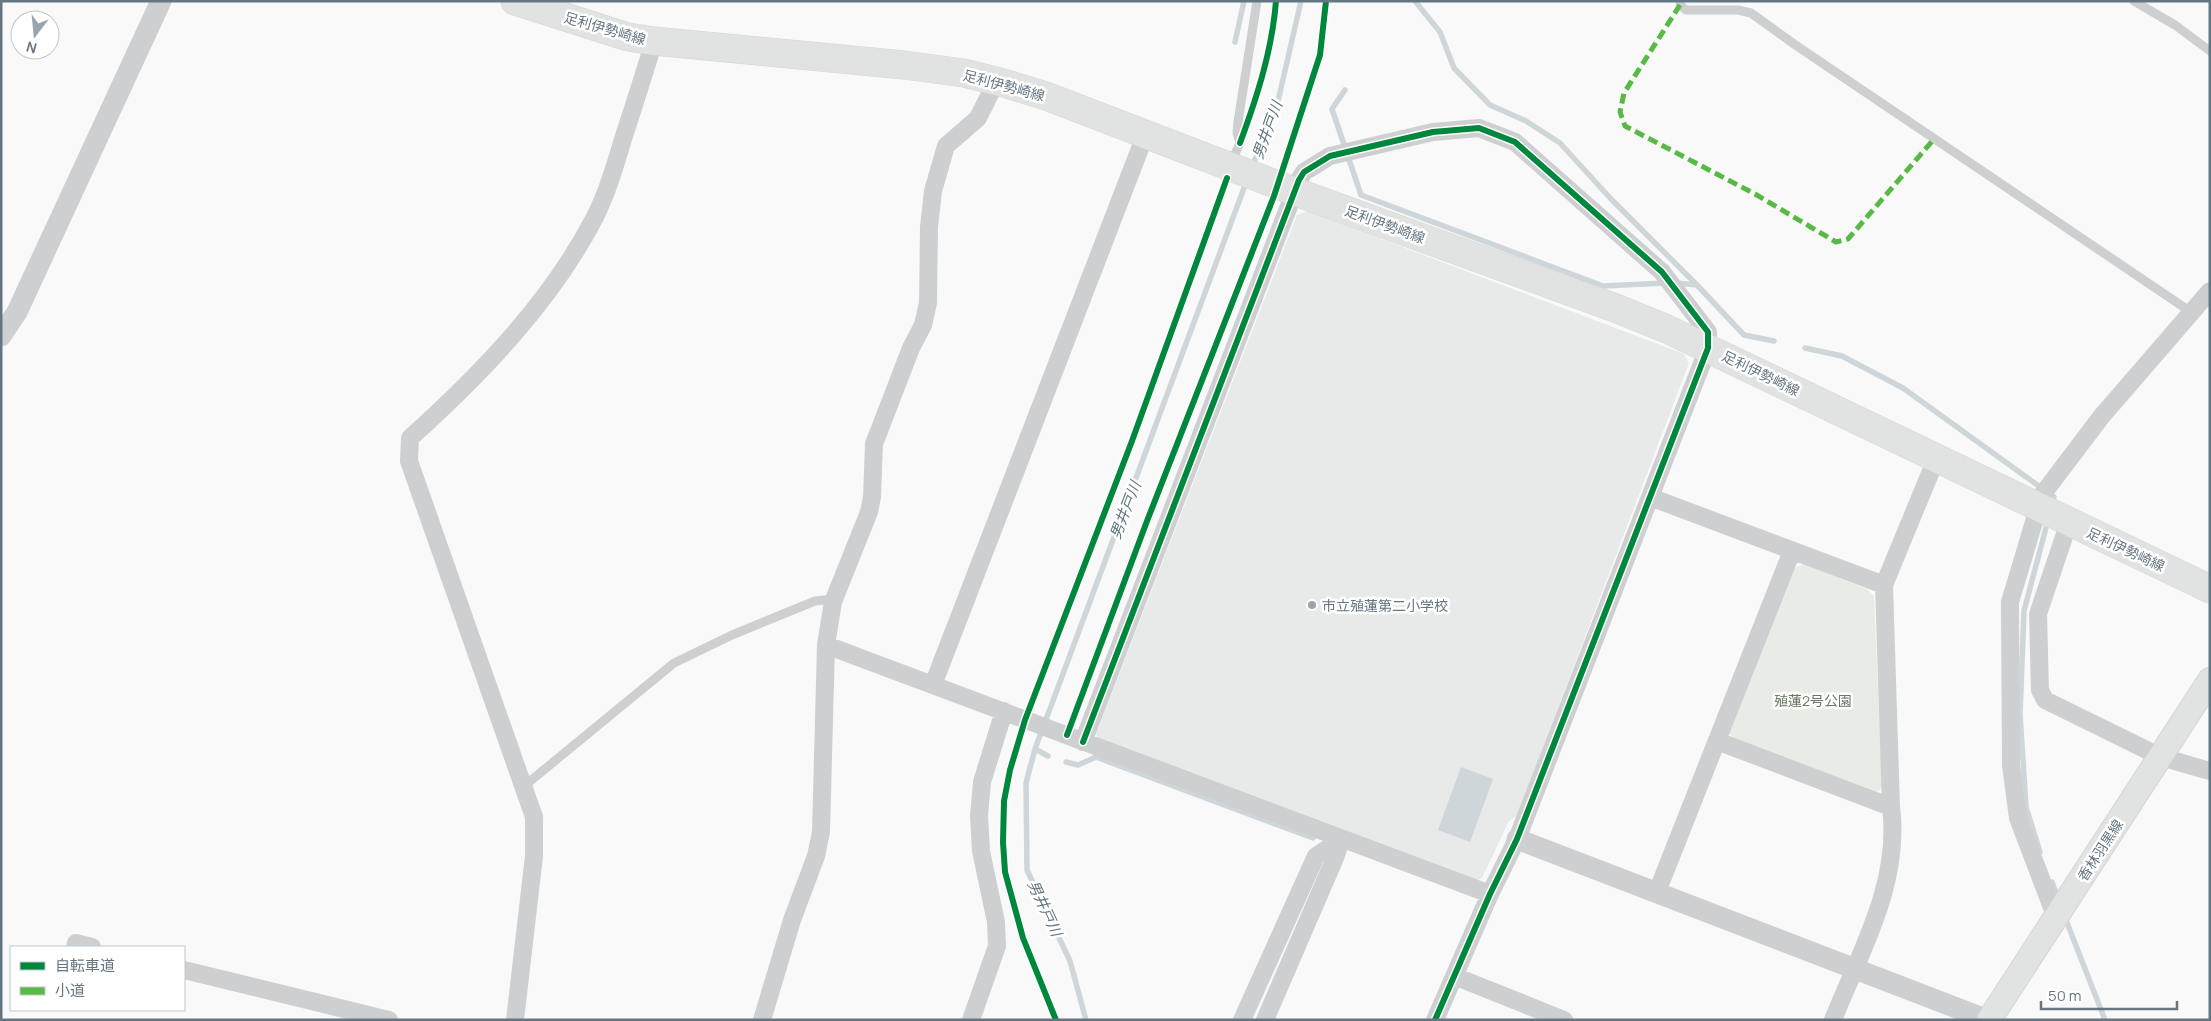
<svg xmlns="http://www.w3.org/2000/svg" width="2211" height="1021" viewBox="0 0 2211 1021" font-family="Manrope,'Noto Sans JP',sans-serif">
<rect width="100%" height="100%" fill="#f9f9f9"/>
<path fill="#e8e9e9" d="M1308,211L1684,354L1689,363L1517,816L1509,821L1482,878L1471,882L1100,741L1096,734L1297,215Z"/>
<path fill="#e8ebe6" d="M1804,564L1867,589L1874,596L1882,787L1874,795L1734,741L1729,733L1793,569Z"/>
<path fill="#ced6d9" d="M1461,767L1493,779L1470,842L1438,830Z"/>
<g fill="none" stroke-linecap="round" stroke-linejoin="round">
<path stroke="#ced6d9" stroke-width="5.5" d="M1415,1L1440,32L1454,68L1490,105L1526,121L1560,143L1611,199L1697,285
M1235,42L1244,1
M1345,90L1332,109L1361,195L1603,286L1666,283
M1252,167L1278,101L1301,1
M1676,283L1697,285L1744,335L1774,341
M1805,348L1842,356L1903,388L2054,497L2052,506
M1035,749L1048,756
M1066,762L1078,765L1096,757L1313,838
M2040,852L2026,807L2020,714L2024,611L2048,520
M2052,882L2059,901
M2064,915L2105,1020
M1086,1020L1070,961L1027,870L1026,783L1035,749L1247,180"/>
<defs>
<path id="secondary" d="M1989,1020L2210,680"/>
<path id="primary" d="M515,1L628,37L654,41L904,65L964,73L1000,82L1046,96L1296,192L1618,309L1667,329L2210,589"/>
</defs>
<use href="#secondary" stroke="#d5d6d7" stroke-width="26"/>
<use href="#primary" stroke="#d5d6d7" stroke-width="29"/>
<path stroke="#cecfd0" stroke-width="9" d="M1681,1L1680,5L1686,10H1738L1751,13L1794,44L2191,312
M2134,1L2175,25L2210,51
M1230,165L1240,143L1237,133L1238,122L1257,1
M523,787L674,663L732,635L815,601L834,599"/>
<path stroke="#cecfd0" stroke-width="18" d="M1650,497L1884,585
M2069,522L2038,614L2040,690L2045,700L2161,757L2210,771
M826,645L1490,894
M933,685L1146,133
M1717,741L1891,807
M1083,742L1299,180L1304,172L1330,156L1433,132L1479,128L1515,142L1662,272L1708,332V348L1517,839L1490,894L1435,1020
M1657,892L1792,551
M2056,918L2018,818L2011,765L2010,602L2042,495L2101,417L2210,291
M75,947L76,943L92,947
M184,970L389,1020
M1454,976L1564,1020
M515,1020L534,856V817L409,461L410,438C481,374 551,302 595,217C607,193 615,166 623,139C634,106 644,74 654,41
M762,1020L792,920L816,856L821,832L826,645L833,602L869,512L872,497L874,444L911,348L923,325L928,303L929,227L933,191L946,146L978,118L991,92L1000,82
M971,1020L997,946L996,922L981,851L979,816L982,782L1004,711
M1242,1020L1316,856L1341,840
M1265,1020L1335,858L1341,840
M1833,1020C1860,952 1901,883 1891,807L1884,585L1936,459"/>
<path stroke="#cecfd0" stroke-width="21" d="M1,336L17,312L161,1
M1517,839L1988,1020"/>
<use href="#secondary" stroke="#e1e2e2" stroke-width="24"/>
<use href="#primary" stroke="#e1e2e2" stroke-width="28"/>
<path stroke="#58b947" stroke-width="5" stroke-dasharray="10 5" stroke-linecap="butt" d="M1680,5L1624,93L1620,112L1625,126L1755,194L1836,242L1848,239L1934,139"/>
<defs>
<path id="cycleway" d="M1240,143C1257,97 1272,51 1276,1
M1067,735L1147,521L1274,196L1320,55L1326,1
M1083,742L1299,180L1304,172L1330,156L1433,132L1479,128L1515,142L1662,272L1708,332V348L1517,839L1490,894L1435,1020
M1056,1020L1023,938L1005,872L1003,842L1004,801L1010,770L1025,720L1132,441L1227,178"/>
</defs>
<use href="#cycleway" stroke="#fff" stroke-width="9"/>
<use href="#cycleway" stroke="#00873e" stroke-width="6"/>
</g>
<circle fill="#99a4ac" stroke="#fff" stroke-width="2" cx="1312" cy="605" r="5"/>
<g text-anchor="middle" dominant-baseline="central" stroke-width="5" stroke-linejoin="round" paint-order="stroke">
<g font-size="14" fill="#657683" stroke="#fff">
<text transform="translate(605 28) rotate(16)">足利伊勢崎線</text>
<text transform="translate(1004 85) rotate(15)">足利伊勢崎線</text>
<text transform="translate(1385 224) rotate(20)">足利伊勢崎線</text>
<text transform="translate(1761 373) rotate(26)">足利伊勢崎線</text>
<text transform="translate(2126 549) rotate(25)">足利伊勢崎線</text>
<text transform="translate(2100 850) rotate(-57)">香林羽黒線</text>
</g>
<g font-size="14" fill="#657683" stroke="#fff" text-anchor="start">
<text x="1322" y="605">市立殖蓮第二小学校</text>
</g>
<g font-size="14" fill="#687a64" stroke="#fff">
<text x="1813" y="700">殖蓮2号公園</text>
</g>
<g font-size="15" font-style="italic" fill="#60757c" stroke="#fff">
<text transform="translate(1267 130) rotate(-70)">男井戸川</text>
<text transform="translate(1125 510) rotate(-69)">男井戸川</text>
<text transform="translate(1045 908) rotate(65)">男井戸川</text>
</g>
</g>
<rect width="2211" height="1021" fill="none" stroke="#657683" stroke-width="5"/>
<rect x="10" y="946" width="175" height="65" fill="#ffffff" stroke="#c1c8cd"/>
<rect x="20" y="962" width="25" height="8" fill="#00873e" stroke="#c1c8cd"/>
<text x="55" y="971" font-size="15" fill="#657683">自転車道</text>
<rect x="20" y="987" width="25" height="8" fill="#58b947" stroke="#c1c8cd"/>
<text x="55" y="996" font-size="15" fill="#657683">小道</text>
<g transform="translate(35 35) rotate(196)"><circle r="24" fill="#ffffff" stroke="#c1c8cd"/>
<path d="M0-4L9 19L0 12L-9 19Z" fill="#99a4ac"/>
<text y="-8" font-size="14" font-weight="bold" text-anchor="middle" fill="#657683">N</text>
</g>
<path d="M2041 1001v8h136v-8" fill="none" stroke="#657683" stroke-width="2.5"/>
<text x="2048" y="1001" font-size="15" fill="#657683" stroke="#ffffff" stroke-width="4" paint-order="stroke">50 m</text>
</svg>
